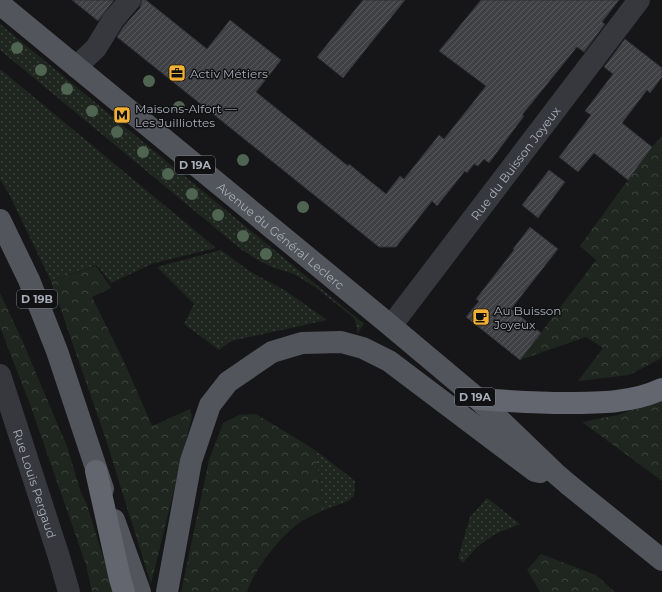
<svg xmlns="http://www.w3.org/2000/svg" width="662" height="592" viewBox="0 0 662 592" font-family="Montserrat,sans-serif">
<defs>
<pattern id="grass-dots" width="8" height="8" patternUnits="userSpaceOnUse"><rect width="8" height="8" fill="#1e261f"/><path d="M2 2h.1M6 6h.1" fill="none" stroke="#3c433d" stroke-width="1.8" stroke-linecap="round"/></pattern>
<pattern id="forest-crowns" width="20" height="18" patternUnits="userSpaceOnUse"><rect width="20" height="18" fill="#1e261f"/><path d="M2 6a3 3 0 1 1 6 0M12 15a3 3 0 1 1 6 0" fill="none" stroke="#3c433d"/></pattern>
<pattern id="building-hatch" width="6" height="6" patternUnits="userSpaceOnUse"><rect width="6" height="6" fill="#404145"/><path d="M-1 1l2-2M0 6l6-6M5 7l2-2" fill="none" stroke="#595a5e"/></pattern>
</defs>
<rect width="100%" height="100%" fill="#161618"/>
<path fill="url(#grass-dots)" d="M0,24L364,324L357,334V328L354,318L315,287L294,274L272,267L256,259L242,250L0,50Z
M0,69L216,248L154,263L111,283L97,265L51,281L9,194L0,179Z
M221,250L249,271L286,291L327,320L231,341L219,350L184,324L194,304L157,267Z
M315,450L355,481L354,496L348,501L324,510Z
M487,498L520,524L495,534L476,548L463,563L458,558L470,517Z"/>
<path fill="url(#forest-crowns)" d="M662,136V358L629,375L578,381L603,348L586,337L520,360L596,260L580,246L652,147Z
M96,266L111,288L92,297L126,366L152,426L190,409L192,416L151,584L105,437L51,281Z
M0,293L22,340L68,449L80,490L87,505L114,592H92L86,565L31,407L0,327Z
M662,399V481L582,422L618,415Z
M256,414L315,450L324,510C314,515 302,520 294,527C275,543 255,569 247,592H181L209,460L223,423L239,415Z
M541,554L596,575L615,592H540L527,570Z"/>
<path fill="url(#building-hatch)" stroke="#303034" d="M72,0H114L98,21Z
M142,0H146L207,49L230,20L281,60L256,92L348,166L349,164L386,194L400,176L404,179L439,135L444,139L486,86L439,51L481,0H619L602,22L605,24L584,52L577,47L522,115L524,116L489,163L484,159L478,166L474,164L467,173L465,171L437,206L432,201L396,247H379L117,37L123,27L140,8Z
M363,0H405L343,78L317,57Z
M625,39L662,68V77L650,93L647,90L622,123L652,147L628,180L594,153L578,172L559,157L591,115L585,111L613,74L604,67Z
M549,170L565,182L538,218L522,205Z
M530,227L558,249L511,309L541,333L520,360L466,317L479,301L476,299L514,250L513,249Z"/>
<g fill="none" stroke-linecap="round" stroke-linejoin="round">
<g stroke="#37383d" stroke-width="22">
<path d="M76,67L96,48L113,20L130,0"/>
<path id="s1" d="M391,326L639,0"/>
<path id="s2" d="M0,375L59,557L69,592"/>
</g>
<g stroke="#53555c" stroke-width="22">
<path id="s3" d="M0,4L391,326L478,399L555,473L569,485"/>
<path d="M0,220L29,280L57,351L103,489"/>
<path d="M114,520L140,592"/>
<path d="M167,592L191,461L210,405L228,382L272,352L302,343L341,342L363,348L389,361L535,471L540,472"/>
</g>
<path stroke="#63666e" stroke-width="22" d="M478,399C507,401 537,403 566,403C598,403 633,403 662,389
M96,471L120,579L124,592"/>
<path stroke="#53555c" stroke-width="22" d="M569,485L662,560"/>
</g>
<g fill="#506452">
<circle cx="17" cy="48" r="6"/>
<circle cx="41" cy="70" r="6"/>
<circle cx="149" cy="81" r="6"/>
<circle cx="67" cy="89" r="6"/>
<circle cx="179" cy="107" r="6"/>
<circle cx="92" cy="111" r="6"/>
<circle cx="117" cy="132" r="6"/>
<circle cx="143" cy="152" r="6"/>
<circle cx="243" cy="160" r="6"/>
<circle cx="168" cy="174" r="6"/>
<circle cx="192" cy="194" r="6"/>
<circle cx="303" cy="207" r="6"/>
<circle cx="218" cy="215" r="6"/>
<circle cx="243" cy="236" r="6"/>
<circle cx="266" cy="254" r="6"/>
</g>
<defs>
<symbol id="office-square" viewBox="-11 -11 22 22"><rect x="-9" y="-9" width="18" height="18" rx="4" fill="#f2b134" stroke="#111113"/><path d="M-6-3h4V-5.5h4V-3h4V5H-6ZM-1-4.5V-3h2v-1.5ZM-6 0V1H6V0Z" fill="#111"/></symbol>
<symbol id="metro-square" viewBox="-11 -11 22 22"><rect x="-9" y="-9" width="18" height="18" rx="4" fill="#f2b134" stroke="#111113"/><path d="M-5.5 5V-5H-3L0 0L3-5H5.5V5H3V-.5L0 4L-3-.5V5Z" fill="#111"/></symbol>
<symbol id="cafe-square" viewBox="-11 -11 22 22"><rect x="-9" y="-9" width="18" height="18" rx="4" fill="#f2b134" stroke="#111113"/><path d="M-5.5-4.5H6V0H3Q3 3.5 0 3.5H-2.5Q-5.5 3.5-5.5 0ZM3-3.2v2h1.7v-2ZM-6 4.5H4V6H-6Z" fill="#111"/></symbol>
</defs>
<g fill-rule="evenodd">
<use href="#office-square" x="167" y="63" width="20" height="20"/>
<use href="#metro-square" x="112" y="105" width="20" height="20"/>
<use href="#cafe-square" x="471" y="307" width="20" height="20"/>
</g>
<g text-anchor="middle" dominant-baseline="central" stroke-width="3" stroke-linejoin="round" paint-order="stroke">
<g fill="#111113" stroke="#7b7e86" stroke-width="1">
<rect x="175" y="156" width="40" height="18" rx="3"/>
<rect x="17" y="290" width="40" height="18" rx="3"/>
<rect x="455" y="388" width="40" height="18" rx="3"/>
</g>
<g font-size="11" font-weight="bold" fill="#a8adb8">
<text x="195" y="165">D 19A</text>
<text x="37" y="299">D 19B</text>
<text x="475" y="397">D 19A</text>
</g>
<g font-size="12" fill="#a8adb8" stroke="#111113" text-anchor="start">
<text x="190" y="73">Activ Métiers</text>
<text x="135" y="108">Maisons-Alfort —<tspan x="135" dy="14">Les Juilliottes</tspan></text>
<text x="494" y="310">Au Buisson<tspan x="494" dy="14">Joyeux</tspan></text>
</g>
<g font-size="12" fill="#a8adb8" stroke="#111113">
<text stroke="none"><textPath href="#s1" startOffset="205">Rue du Buisson Joyeux</textPath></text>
<text stroke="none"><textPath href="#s3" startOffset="364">Avenue du Général Leclerc</textPath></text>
<text stroke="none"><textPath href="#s2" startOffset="114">Rue Louis Pergaud</textPath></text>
</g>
</g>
</svg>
